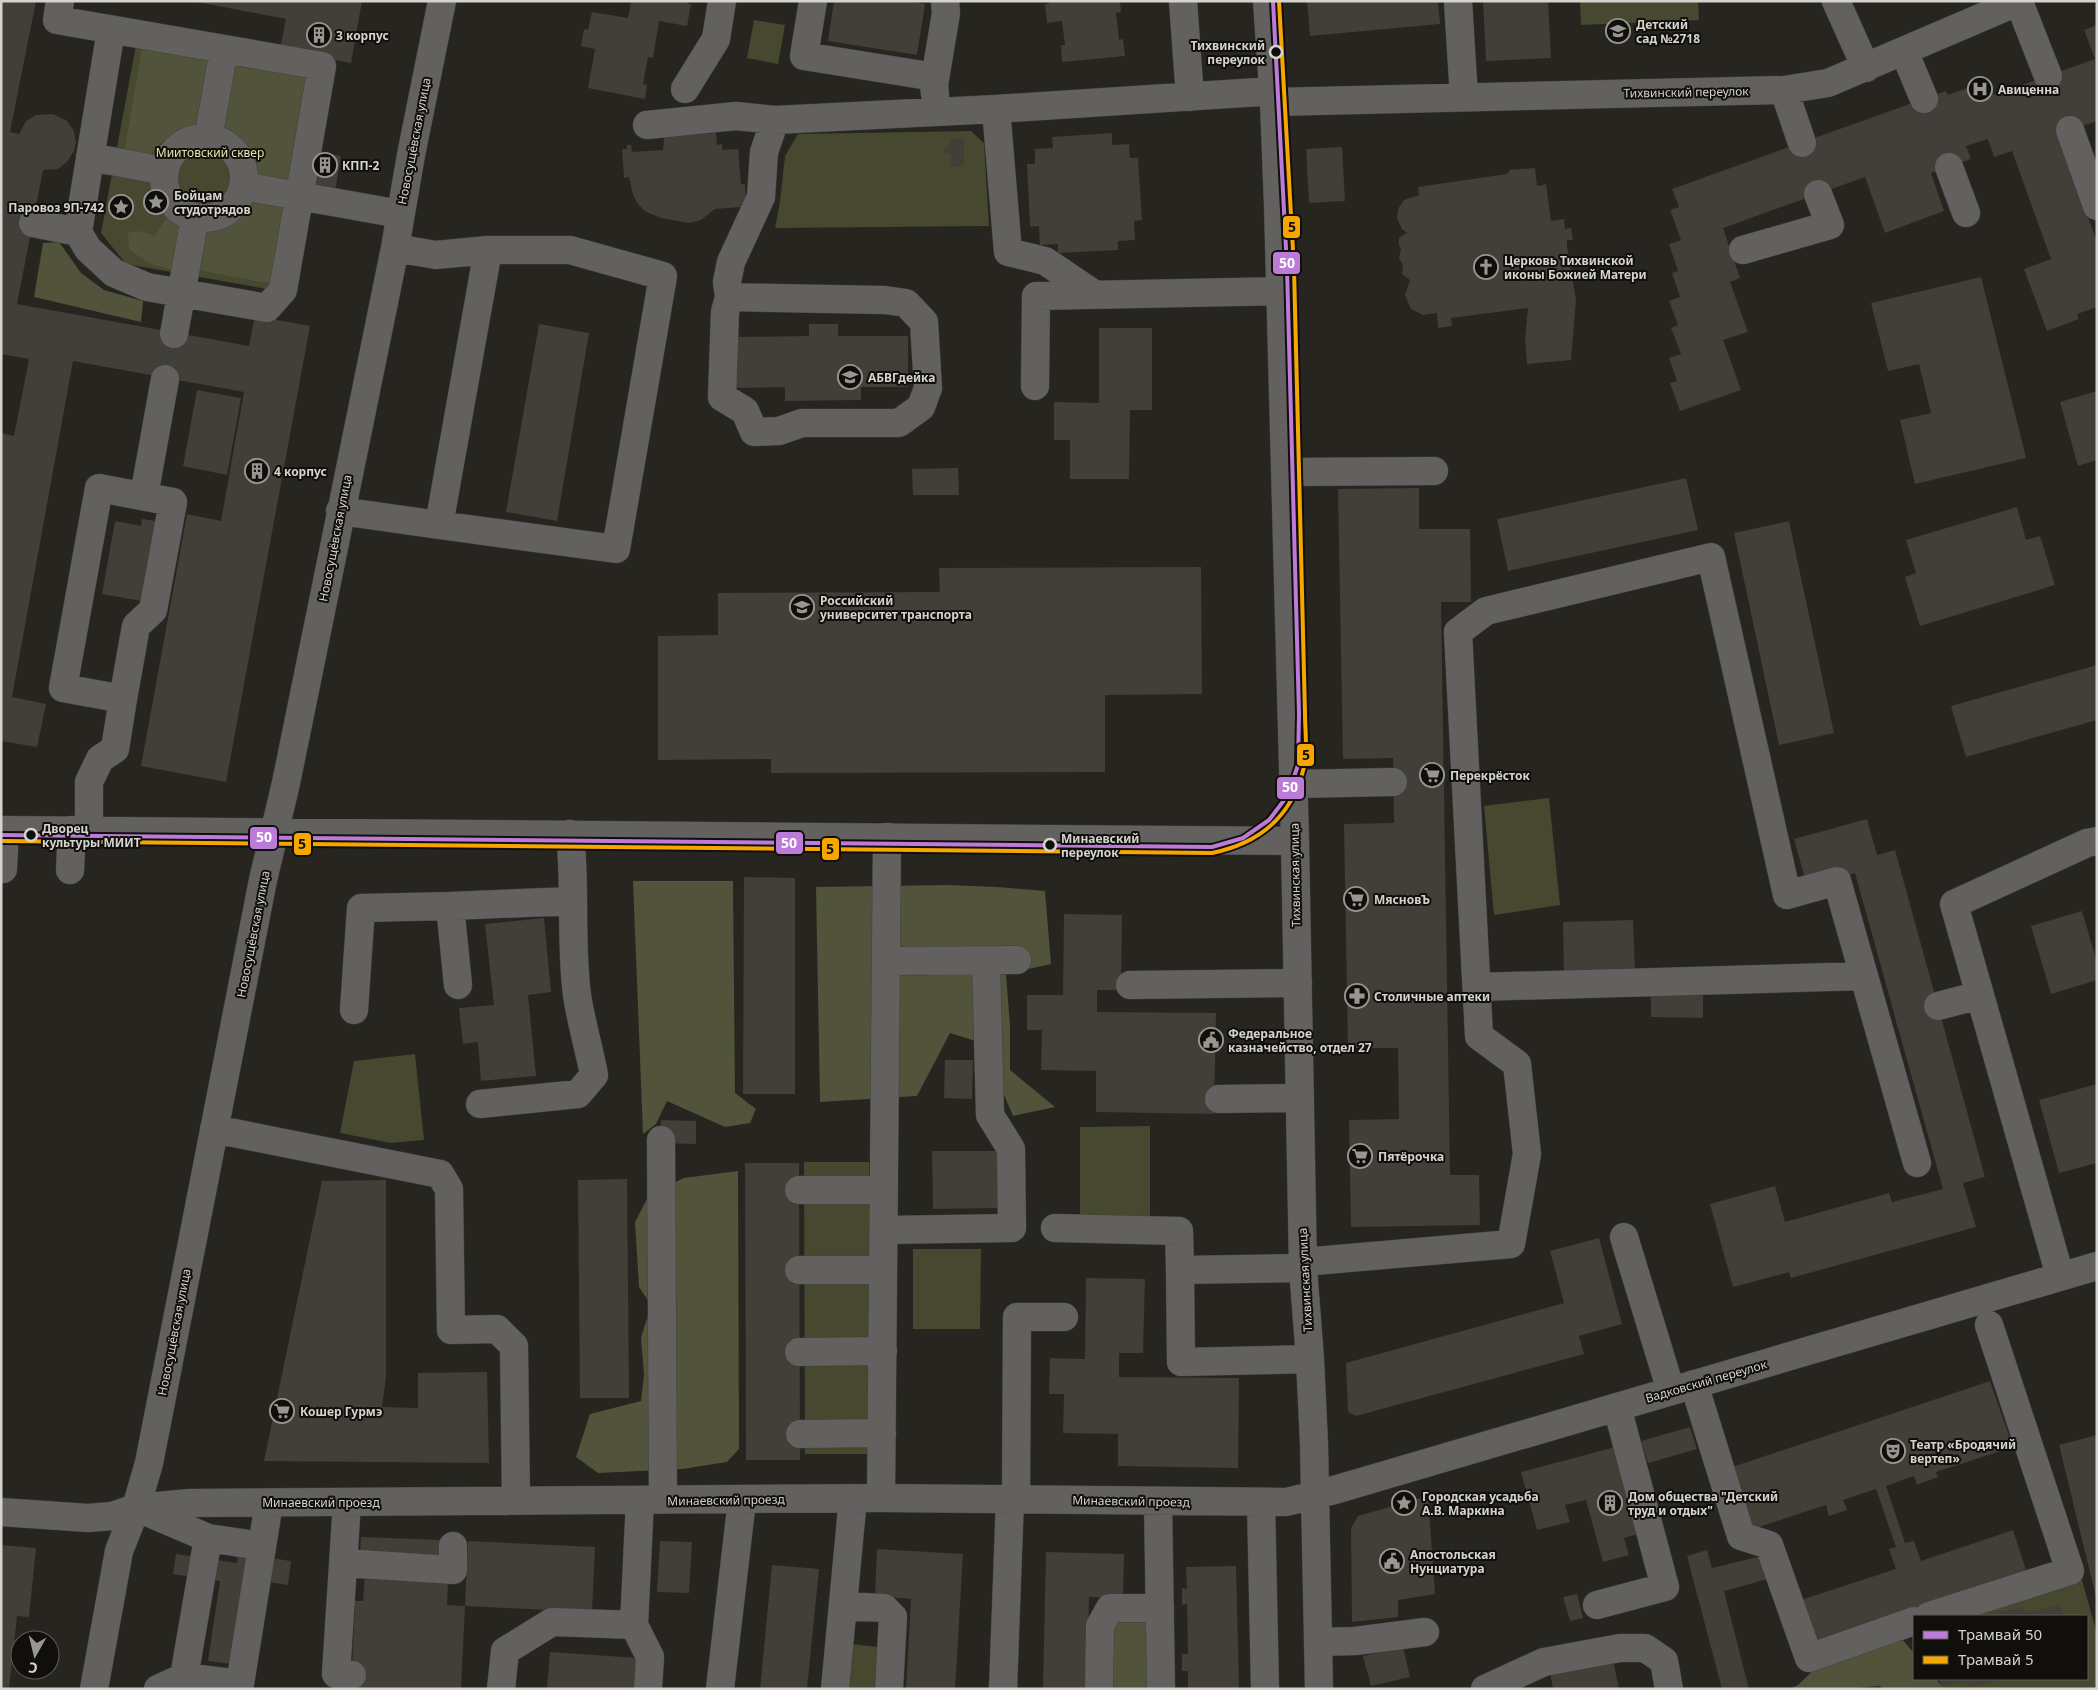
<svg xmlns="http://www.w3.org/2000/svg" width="2098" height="1690" viewBox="0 0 2098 1690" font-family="'Noto Sans',sans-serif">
<rect width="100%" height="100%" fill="#26251f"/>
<path fill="#46482f" d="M1580,1H1698L1699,20L1581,25Z
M754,20L785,25L778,64L747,58Z
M137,40L318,72L278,291L126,264L101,233Z
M971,131L984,143L989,226L775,228L780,202L785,156L798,134Z
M1549,798L1560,905L1494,915L1484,806Z
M415,1054L424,1140L391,1143L340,1133L354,1061Z
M1150,1126V1222H1080V1127Z
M804,1162H869V1454H805Z
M913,1249H981L980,1329H913Z
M2080,1573L2097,1634V1689H1941L1940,1679H2087V1616H1945Z
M850,1644L879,1647L874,1689H845Z"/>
<path fill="#51533a" d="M142,49L210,60L200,125C174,133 165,135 149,157L124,153Z
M232,63L307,76L288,184L253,177C248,154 240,146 221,133Z
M248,198L285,205L271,284L198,270L205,228C227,223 235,216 248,198Z
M167,217L183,227L176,271L148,263L129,249L128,233L139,231L155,236Z
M59,242L81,273L104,290L143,301L141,322L34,297L43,243Z
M633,881H733L735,1093L756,1109L750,1123L725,1127L667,1101L656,1124L643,1134Z
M948,885L997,887L1045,891L1051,964L1006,974L1010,1026V1070L1055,1107L1013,1116L982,1043L950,1033L917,1096L820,1102L816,887Z
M738,1171L739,1449L727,1462L682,1469L598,1473L576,1457L590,1414L641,1401L644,1375L641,1338L651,1305L639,1287L635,1222L649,1195L684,1178Z
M1134,1615L1154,1621L1155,1689H1112L1111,1623Z
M1901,1638L1914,1653V1679H1936L1945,1689H1885L1879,1686L1846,1689H1789L1798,1685L1823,1661Z"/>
<path fill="#423e38" d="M1,1H36L10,132L19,134L26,121L36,115L53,114L67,121L74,131L76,142L74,151L67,162L58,169L43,170L17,304L249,346L255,316L310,326L226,782L141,766L187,514L221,521L244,392L73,361L12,697L46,704L37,747L1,741V433L14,436L29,359L1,354Z
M192,1H362L351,63L280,50L286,19Z
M631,1H688V4H691L687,26L659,21L653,58L648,57L643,84L647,85L645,99L588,88L595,49L581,46L584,29L588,30L592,12L628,18Z
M834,1H909L925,4L917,55L828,41Z
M1048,1H1120L1121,12L1116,13L1119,40L1123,39L1125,56L1062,62L1061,45H1065L1062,21L1047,23L1045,4H1049Z
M1307,1H1438L1440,24L1310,36Z
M1483,1H1548L1551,58L1486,61Z
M2097,25V121L2058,134L2097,242V307L2077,314L2079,319L2047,331L2024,269L2051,259L2012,151L1994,157L1988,139L1966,146L1971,159L1931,173L1944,211L1885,233L1865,177L1723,228L1740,278L1730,282L1748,332L1723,340L1741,390L1680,411L1670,383L1677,381L1669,358L1681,354L1671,328L1678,325L1669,301L1680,297L1672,273L1678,271L1669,244L1681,240L1670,210L1679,207L1672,189L1946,91L1948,95L1989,80L1994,95L2095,59L2084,30Z
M716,133L717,145L722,144V150L738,149L741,184H745L746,205L740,204L741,207L715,209L701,220L689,223L661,218L646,212L638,204L633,195L629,177L624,178L622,149H627V145H631L632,152L663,150L664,137Z
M1112,133V145L1129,144L1130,158H1138L1142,220L1134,221L1135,240L1118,241V250L1058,253V244L1040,245L1039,226L1030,227L1027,164H1035V149L1053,148L1052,137Z
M964,138V166L950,167L951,153H944V147H950V139Z
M1342,147L1345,201L1309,203L1306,149Z
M314,151L341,156L335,192L307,187Z
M1535,168L1537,186L1546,184L1551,221L1564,219L1565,229L1571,228L1573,240H1567V246L1576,300L1571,360L1527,364L1525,339L1528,308L1451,318L1452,326L1438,328L1437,313L1423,315L1411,309L1405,295L1410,280L1402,274L1403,265L1399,258L1401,249L1399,245V238L1407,233L1402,229L1397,218L1398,209L1404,200L1419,195L1418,187L1507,174L1510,170Z
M1981,277L2026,458L1915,484L1900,420L1931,413L1919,364L1888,371L1871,303Z
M539,324L589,333L557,521L506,512Z
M809,324H838V336H908V387H861V400L785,401V387L736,388V337L809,336Z
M1099,328H1152V410H1130L1129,479H1070V440H1054V402L1099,403Z
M197,390L241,398L227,475L183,466Z
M2097,391V460L2078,466L2060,402Z
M958,468L959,495H913L912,469Z
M1686,478L1698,530L1508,571L1497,519Z
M1419,488V529H1470L1471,602H1441L1450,1175H1479L1480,1225L1351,1227L1349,1120L1399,1119L1398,1048H1348L1344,824L1394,823L1393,758L1343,759L1338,489Z
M2017,507L2026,540L2040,536L2055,585L1920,626L1905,577L1916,573L1906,540Z
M142,519L162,522L147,602L102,594L115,521L141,526Z
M1789,521L1834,733L1779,745L1734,533Z
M1201,567L1202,694L1105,695V772L771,773V759L658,760V636L718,635V593L940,592L939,568Z
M2097,665V720L1966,757L1951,706Z
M1867,819L1877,855L1895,850L1985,1177L1963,1183L1976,1227L1791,1278L1789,1272L1733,1287L1710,1204L1775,1186L1785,1222L1889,1193L1892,1202L1943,1189L1855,873L1807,886L1794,839Z
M744,877L795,878V1094H743Z
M2082,911L2097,962V980L2051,994L2031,926Z
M1064,914L1122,915L1121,990H1097V1012L1216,1013L1214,1114L1096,1112V1071L1041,1070L1042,1030H1027V995H1063Z
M544,918L551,992L528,995L536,1076L481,1081L478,1042L463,1044L459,1008L494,1005L485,924Z
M1633,920L1635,972L1564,975L1563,922Z
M1651,993L1703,994V1018L1651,1017Z
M945,1060H973L972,1099L944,1098Z
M2097,1084V1163L2059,1173L2039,1100Z
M661,1120L696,1121V1144L660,1143Z
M932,1151H1000V1208L933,1209Z
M745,1163H799L800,1460H746Z
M627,1179L629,1398H580L578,1180Z
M386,1180V1377L382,1407L418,1408V1373L487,1372L489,1463L264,1461L322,1181Z
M1599,1238L1622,1324L1579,1336L1584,1354L1356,1416L1348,1412L1346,1363L1564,1303L1550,1251Z
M1086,1278L1145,1279L1143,1353H1119V1377L1239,1378L1238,1468L1118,1466V1434L1063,1433L1064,1394H1049L1050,1358L1085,1359Z
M1990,1381L2013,1447L1936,1472L1938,1477L1917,1485L1914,1476L1886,1486L1905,1543L1914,1541L1921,1561L2013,1530L2028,1576L1816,1646L1801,1600L1896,1569L1889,1549L1896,1547L1876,1489L1843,1500L1847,1510L1829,1516L1826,1505L1753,1529L1732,1467Z
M1690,1427L1697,1449L1648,1463L1641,1441Z
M2097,1435V1597H2096L2059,1445Z
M1619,1446L1642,1533L1624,1538L1629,1555L1603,1562L1586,1500L1565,1505L1570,1522L1537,1530L1521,1472Z
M1428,1496L1435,1594L1398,1600V1617L1352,1622L1351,1528L1358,1516Z
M361,1537L442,1540L441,1558L360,1554Z
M468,1541L595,1547L592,1612L465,1606Z
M660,1541L692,1542L689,1593L657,1592Z
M1,1545L36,1548L29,1617L17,1616L9,1689H1Z
M877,1549L963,1554L955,1689H906L911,1599L875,1596Z
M1707,1550L1712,1568L1762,1556L1768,1579L1724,1591L1749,1689H1722L1687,1556Z
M1046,1552L1124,1554L1123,1598L1089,1597L1087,1689H1043Z
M238,1553L291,1561L288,1585L243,1578L231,1664L208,1661L220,1581L173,1574L176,1554L237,1563Z
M772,1565L819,1569L807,1689H760Z
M1236,1566L1239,1689H1188V1671H1182V1654H1188L1187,1604L1182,1605V1588L1187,1589L1186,1567Z
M365,1576L448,1580L447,1605L465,1606L461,1689H351L355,1601H363Z
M1577,1594L1583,1618L1570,1621L1563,1597Z
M2060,1605L2063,1616H1985L2023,1607L2025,1613Z
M1403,1647L1410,1677L1371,1686L1363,1656Z
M550,1652L637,1658L634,1689H547Z
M1612,1655L1619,1689H1553L1549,1667Z
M1940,1679H2001V1680L1968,1687L1967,1681L1941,1686Z"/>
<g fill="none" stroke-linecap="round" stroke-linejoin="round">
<path stroke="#403f39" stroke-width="28" stroke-dasharray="28 14" stroke-linecap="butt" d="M2048,76L2070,130
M1924,99L1949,167
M1802,143L1818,194
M1,218L33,223
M165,379L174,334
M1393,782L1444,781
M1895,1017L1938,1006"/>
<defs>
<path id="minor" d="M60,1L57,20L322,66L283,290L267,308L147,287L114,273L88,249L78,232L111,30
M813,1L804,56L935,77
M1183,1L1190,97
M1267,1L1274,102L1278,205L1295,841L1303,1268L1310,1359L1314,1444L1319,1689
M1458,1L1464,97
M1836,1L1866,68
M2019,2L2048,76
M1904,51L1924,99
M685,89L716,39L722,1
M1784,90L1802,143
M935,94L934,85L946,13L945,1
M1274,102L1784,90L1828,83L2020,1
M996,109L1008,252L1045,261L1094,294
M647,125L736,116L775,120
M2070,130L2097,206
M164 178a40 40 0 1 1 80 0a40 40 0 1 1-80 0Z
M208,139L224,49
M90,157L165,171
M1949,167L1966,213
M243,186L400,214
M33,223L78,232
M395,248L436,255L488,250H570L663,276L616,549L439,525L488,250
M1743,250L1830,225L1818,194
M729,297L885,300L906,303L924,322L928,388L921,407L899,423H802L779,431L754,432L745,411L722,397L725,312L729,297L727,282L731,262L761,197L764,152L775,120L996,109L1274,91
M174,334L195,217
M1035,386L1036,296L1281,291
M1286,472L1434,471
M144,496L165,379
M340,511L439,525
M1293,784L1393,782
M1,830L1295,841
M89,831V782L100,759L115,749L123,699L63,688L99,488L173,502L153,610L136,626L123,699
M3,869L5,830
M70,870L72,830
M886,961L1017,960
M458,985L450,906L572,901
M1130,985L1298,983
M1477,987L1864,976
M1938,1006L1980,995
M354,1010L361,908L450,906
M1219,1099L1300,1098
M480,1104L578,1094L594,1075C589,1048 581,1022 577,995C570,942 576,887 570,834
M214,1129L440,1174L449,1189L451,1330L497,1329L514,1346L516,1501
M661,1140L663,1500
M799,1190H884
M1055,1228L1179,1231L1180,1270
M884,1230L1012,1228L1011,1149L990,1115L986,961
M1624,1237L1671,1391
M1303,1262L1511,1244L1527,1154L1517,1064L1479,1036L1458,632L1486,611L1711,557L1787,895L1837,881L1917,1163
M1303,1268L1180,1270L1181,1362L1310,1359
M799,1270H883
M2060,1276L1954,904L2087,843L2097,841
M799,1352L883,1351
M1694,1384L1741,1536L1769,1545L1809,1658L1914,1621
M800,1434L882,1433
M881,1498L887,837
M1016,1499L1017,1317H1064
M640,1500L634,1625L650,1657L648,1689
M1158,1501L1161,1689
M347,1502L336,1674L352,1675
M1261,1502L1265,1689
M140,1509L208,1538L261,1546
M1,1512L88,1518L112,1516L136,1508L190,1503L881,1498L1286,1502L1331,1491L2097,1266
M344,1563L453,1570V1546
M1597,1605L1665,1587L1617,1407
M843,1606L884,1608L893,1617L889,1689
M1929,1616L2070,1571L1989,1325
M1318,1642L1355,1641L1425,1632
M184,1677L208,1538
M94,1689L119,1551L136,1508L149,1463L263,880L286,783L395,248L411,155L442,1
M158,1689L184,1677L240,1684L269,1503
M501,1689L505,1651L552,1622L634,1625
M720,1689L742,1500
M835,1689L853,1498
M1003,1689L1010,1499
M1099,1689L1100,1626L1110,1608H1160
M1485,1689L1544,1662L1620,1648H1645L1664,1661L1669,1689"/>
</defs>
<use href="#minor" stroke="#41403c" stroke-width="29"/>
<use href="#minor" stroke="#636160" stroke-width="28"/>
<defs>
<path id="tram-1" d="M1,835L1212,847L1243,838L1269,820L1288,795L1298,765L1299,714L1287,268L1273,1"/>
<path id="tram-2" d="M1,841L1212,853C1260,843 1292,817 1304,767C1308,751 1305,731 1305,714L1294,268L1279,1"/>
</defs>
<use href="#tram-1" stroke="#100f0b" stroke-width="8"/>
<use href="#tram-2" stroke="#100f0b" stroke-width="8"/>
<use href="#tram-1" stroke="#bd7bd9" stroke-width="4"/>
<use href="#tram-2" stroke="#f7a600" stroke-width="4"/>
</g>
<defs>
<symbol id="school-ring" viewBox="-11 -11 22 22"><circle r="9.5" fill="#100f0b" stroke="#989690" stroke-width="1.5"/><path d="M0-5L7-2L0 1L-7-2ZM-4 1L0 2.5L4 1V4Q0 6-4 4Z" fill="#989690"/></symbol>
<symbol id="building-ring" viewBox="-11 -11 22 22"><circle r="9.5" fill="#100f0b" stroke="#989690" stroke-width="1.5"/><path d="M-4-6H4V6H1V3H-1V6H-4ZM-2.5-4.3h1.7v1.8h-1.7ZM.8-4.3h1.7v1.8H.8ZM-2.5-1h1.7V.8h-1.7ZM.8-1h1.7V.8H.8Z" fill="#989690"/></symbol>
<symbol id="hospital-ring" viewBox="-11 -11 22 22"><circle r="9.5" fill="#100f0b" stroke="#989690" stroke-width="1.5"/><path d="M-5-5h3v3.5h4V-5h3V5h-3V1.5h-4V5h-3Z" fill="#989690"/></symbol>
<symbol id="sight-ring" viewBox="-11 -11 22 22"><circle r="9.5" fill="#100f0b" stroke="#989690" stroke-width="1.5"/><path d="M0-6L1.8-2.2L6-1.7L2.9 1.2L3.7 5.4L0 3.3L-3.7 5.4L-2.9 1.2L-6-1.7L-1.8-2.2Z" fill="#989690"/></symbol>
<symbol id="church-ring" viewBox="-11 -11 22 22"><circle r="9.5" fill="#100f0b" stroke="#989690" stroke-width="1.5"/><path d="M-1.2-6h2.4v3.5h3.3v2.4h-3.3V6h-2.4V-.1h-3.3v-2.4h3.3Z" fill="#989690"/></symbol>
<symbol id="university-ring" viewBox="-11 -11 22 22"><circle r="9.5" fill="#100f0b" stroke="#989690" stroke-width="1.5"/><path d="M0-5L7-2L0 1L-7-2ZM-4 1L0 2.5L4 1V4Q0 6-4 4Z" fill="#989690"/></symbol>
<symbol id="supermarket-ring" viewBox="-11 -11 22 22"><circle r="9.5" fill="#100f0b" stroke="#989690" stroke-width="1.5"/><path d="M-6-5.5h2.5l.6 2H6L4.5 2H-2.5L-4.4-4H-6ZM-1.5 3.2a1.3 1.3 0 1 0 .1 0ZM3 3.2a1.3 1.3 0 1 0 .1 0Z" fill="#989690"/></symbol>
<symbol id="pharmacy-ring" viewBox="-11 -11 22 22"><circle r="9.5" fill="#100f0b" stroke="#989690" stroke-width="1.5"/><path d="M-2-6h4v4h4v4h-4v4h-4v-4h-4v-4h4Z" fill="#989690"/></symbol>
<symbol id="civic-ring" viewBox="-11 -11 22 22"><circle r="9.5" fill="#100f0b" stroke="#989690" stroke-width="1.5"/><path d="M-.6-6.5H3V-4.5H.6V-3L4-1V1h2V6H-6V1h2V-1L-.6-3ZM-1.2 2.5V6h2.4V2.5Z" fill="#989690"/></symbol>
<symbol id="theatre-ring" viewBox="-11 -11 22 22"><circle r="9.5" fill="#100f0b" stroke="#989690" stroke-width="1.5"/><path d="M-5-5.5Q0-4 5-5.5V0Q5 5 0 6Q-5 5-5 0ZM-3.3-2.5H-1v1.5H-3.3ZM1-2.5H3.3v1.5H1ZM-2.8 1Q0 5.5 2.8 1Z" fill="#989690"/></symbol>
</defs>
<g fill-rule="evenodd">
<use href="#school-ring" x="1604" y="17" width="28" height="28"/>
<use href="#building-ring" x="305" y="21" width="28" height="28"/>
<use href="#hospital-ring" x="1966" y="75" width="28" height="28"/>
<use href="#building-ring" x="311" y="151" width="28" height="28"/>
<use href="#sight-ring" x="142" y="188" width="28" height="28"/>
<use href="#sight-ring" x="107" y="193" width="28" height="28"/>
<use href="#church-ring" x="1472" y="253" width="28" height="28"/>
<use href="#school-ring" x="836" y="363" width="28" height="28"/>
<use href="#building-ring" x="243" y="457" width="28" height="28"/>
<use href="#university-ring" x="788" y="593" width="28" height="28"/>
<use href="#supermarket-ring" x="1418" y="761" width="28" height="28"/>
<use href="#supermarket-ring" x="1342" y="885" width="28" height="28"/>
<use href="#pharmacy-ring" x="1343" y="982" width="28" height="28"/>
<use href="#civic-ring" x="1197" y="1026" width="28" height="28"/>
<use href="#supermarket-ring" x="1346" y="1142" width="28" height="28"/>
<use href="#supermarket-ring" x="268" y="1397" width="28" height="28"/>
<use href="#theatre-ring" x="1879" y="1437" width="28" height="28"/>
<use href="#sight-ring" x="1390" y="1489" width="28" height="28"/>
<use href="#building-ring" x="1596" y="1489" width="28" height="28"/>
<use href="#civic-ring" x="1378" y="1547" width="28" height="28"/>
</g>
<g fill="#100f0b" stroke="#d5d3cd" stroke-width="2.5">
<circle cx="1276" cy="52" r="6"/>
<circle cx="31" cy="835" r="6"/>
<circle cx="1050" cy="845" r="6"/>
</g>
<g text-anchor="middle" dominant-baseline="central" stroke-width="4" stroke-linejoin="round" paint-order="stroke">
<g font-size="12" font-weight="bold" fill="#d5d3cd" stroke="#100f0b" text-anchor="start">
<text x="1636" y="24">Детский<tspan x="1636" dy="14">сад №2718</tspan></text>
<text x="336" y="35">3 корпус</text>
<text x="1998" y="89">Авиценна</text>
<text x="342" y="165">КПП-2</text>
<text x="174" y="195">Бойцам<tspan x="174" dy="14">студотрядов</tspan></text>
<text x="104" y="207" text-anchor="end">Паровоз 9П-742</text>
<text x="1504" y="260">Церковь Тихвинской<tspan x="1504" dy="14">иконы Божией Матери</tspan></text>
<text x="868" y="377">АБВГдейка</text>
<text x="274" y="471">4 корпус</text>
<text x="820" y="600">Российский<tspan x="820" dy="14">университет транспорта</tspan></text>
<text x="1450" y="775">Перекрёсток</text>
<text x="1374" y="899">МясновЪ</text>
<text x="1374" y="996">Столичные аптеки</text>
<text x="1228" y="1033">Федеральное<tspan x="1228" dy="14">казначейство, отдел 27</tspan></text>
<text x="1378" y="1156">Пятёрочка</text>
<text x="300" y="1411">Кошер Гурмэ</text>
<text x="1910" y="1444">Театр «Бродячий<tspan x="1910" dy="14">вертеп»</tspan></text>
<text x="1422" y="1496">Городская усадьба<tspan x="1422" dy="14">А.В. Маркина</tspan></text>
<text x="1628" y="1496">Дом общества "Детский<tspan x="1628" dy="14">труд и отдых"</tspan></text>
<text x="1410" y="1554">Апостольская<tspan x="1410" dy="14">Нунциатура</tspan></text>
</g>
<g font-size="12" font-weight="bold" fill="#d5d3cd" stroke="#100f0b" text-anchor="start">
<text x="1265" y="45" text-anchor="end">Тихвинский<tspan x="1265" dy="14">переулок</tspan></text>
<text x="42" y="828">Дворец<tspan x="42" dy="14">культуры МИИТ</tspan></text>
<text x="1061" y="838">Минаевский<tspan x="1061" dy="14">переулок</tspan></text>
</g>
<g font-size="12" fill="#d5d3cd" stroke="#100f0b">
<text transform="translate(1686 92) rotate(-1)">Тихвинский переулок</text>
<text transform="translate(414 141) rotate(-79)">Новосущёвская улица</text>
<text transform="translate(335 538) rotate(-79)">Новосущёвская улица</text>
<text transform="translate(1295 875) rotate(-91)">Тихвинская улица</text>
<text transform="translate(253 934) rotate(-79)">Новосущёвская улица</text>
<text transform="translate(1305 1280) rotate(-93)">Тихвинская улица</text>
<text transform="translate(174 1332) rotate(-79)">Новосущёвская улица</text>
<text transform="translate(1706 1381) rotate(-16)">Вадковский переулок</text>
<text transform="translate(726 1500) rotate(-1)">Минаевский проезд</text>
<text transform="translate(1131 1501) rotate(1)">Минаевский проезд</text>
<text x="321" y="1502">Минаевский проезд</text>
</g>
<g font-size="12" fill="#e2e7af" stroke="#100f0b">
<text x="210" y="152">Миитовский сквер</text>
</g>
</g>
<g stroke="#100f0b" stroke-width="2">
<rect x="1282" y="215" width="19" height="24" rx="5" fill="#f7a600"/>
<rect x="1272" y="251" width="29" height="24" rx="5" fill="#bd7bd9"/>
<rect x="1296" y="743" width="19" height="24" rx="5" fill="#f7a600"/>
<rect x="1276" y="776" width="29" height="24" rx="5" fill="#bd7bd9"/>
<rect x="249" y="826" width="29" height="24" rx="5" fill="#bd7bd9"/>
<rect x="775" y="831" width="29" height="24" rx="5" fill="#bd7bd9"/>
<rect x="293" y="832" width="19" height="24" rx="5" fill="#f7a600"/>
<rect x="821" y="837" width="19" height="24" rx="5" fill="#f7a600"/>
</g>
<g font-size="14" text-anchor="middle" font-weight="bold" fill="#fff">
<text x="1287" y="268">50</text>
<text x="1290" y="792">50</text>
<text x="264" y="842">50</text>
<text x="789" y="848">50</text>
</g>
<g font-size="14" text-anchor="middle" font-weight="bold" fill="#111">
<text x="1292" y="232">5</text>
<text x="1306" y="760">5</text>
<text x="302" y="849">5</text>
<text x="830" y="854">5</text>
</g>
<rect width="2098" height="1690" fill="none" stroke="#d5d3cd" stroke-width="5"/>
<rect x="1913" y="1615" width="175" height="65" fill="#100f0b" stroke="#5f5d59"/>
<rect x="1923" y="1631" width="25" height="8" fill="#bd7bd9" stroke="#5f5d59"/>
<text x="1958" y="1640" font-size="15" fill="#d5d3cd">Трамвай 50</text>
<rect x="1923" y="1656" width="25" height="8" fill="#f7a600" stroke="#5f5d59"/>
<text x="1958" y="1665" font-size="15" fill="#d5d3cd">Трамвай 5</text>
<g transform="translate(35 1655) rotate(188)"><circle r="24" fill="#100f0b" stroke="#5f5d59"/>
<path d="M0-4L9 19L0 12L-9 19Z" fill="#989690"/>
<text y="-8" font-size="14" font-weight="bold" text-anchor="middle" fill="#d5d3cd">С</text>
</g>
</svg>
